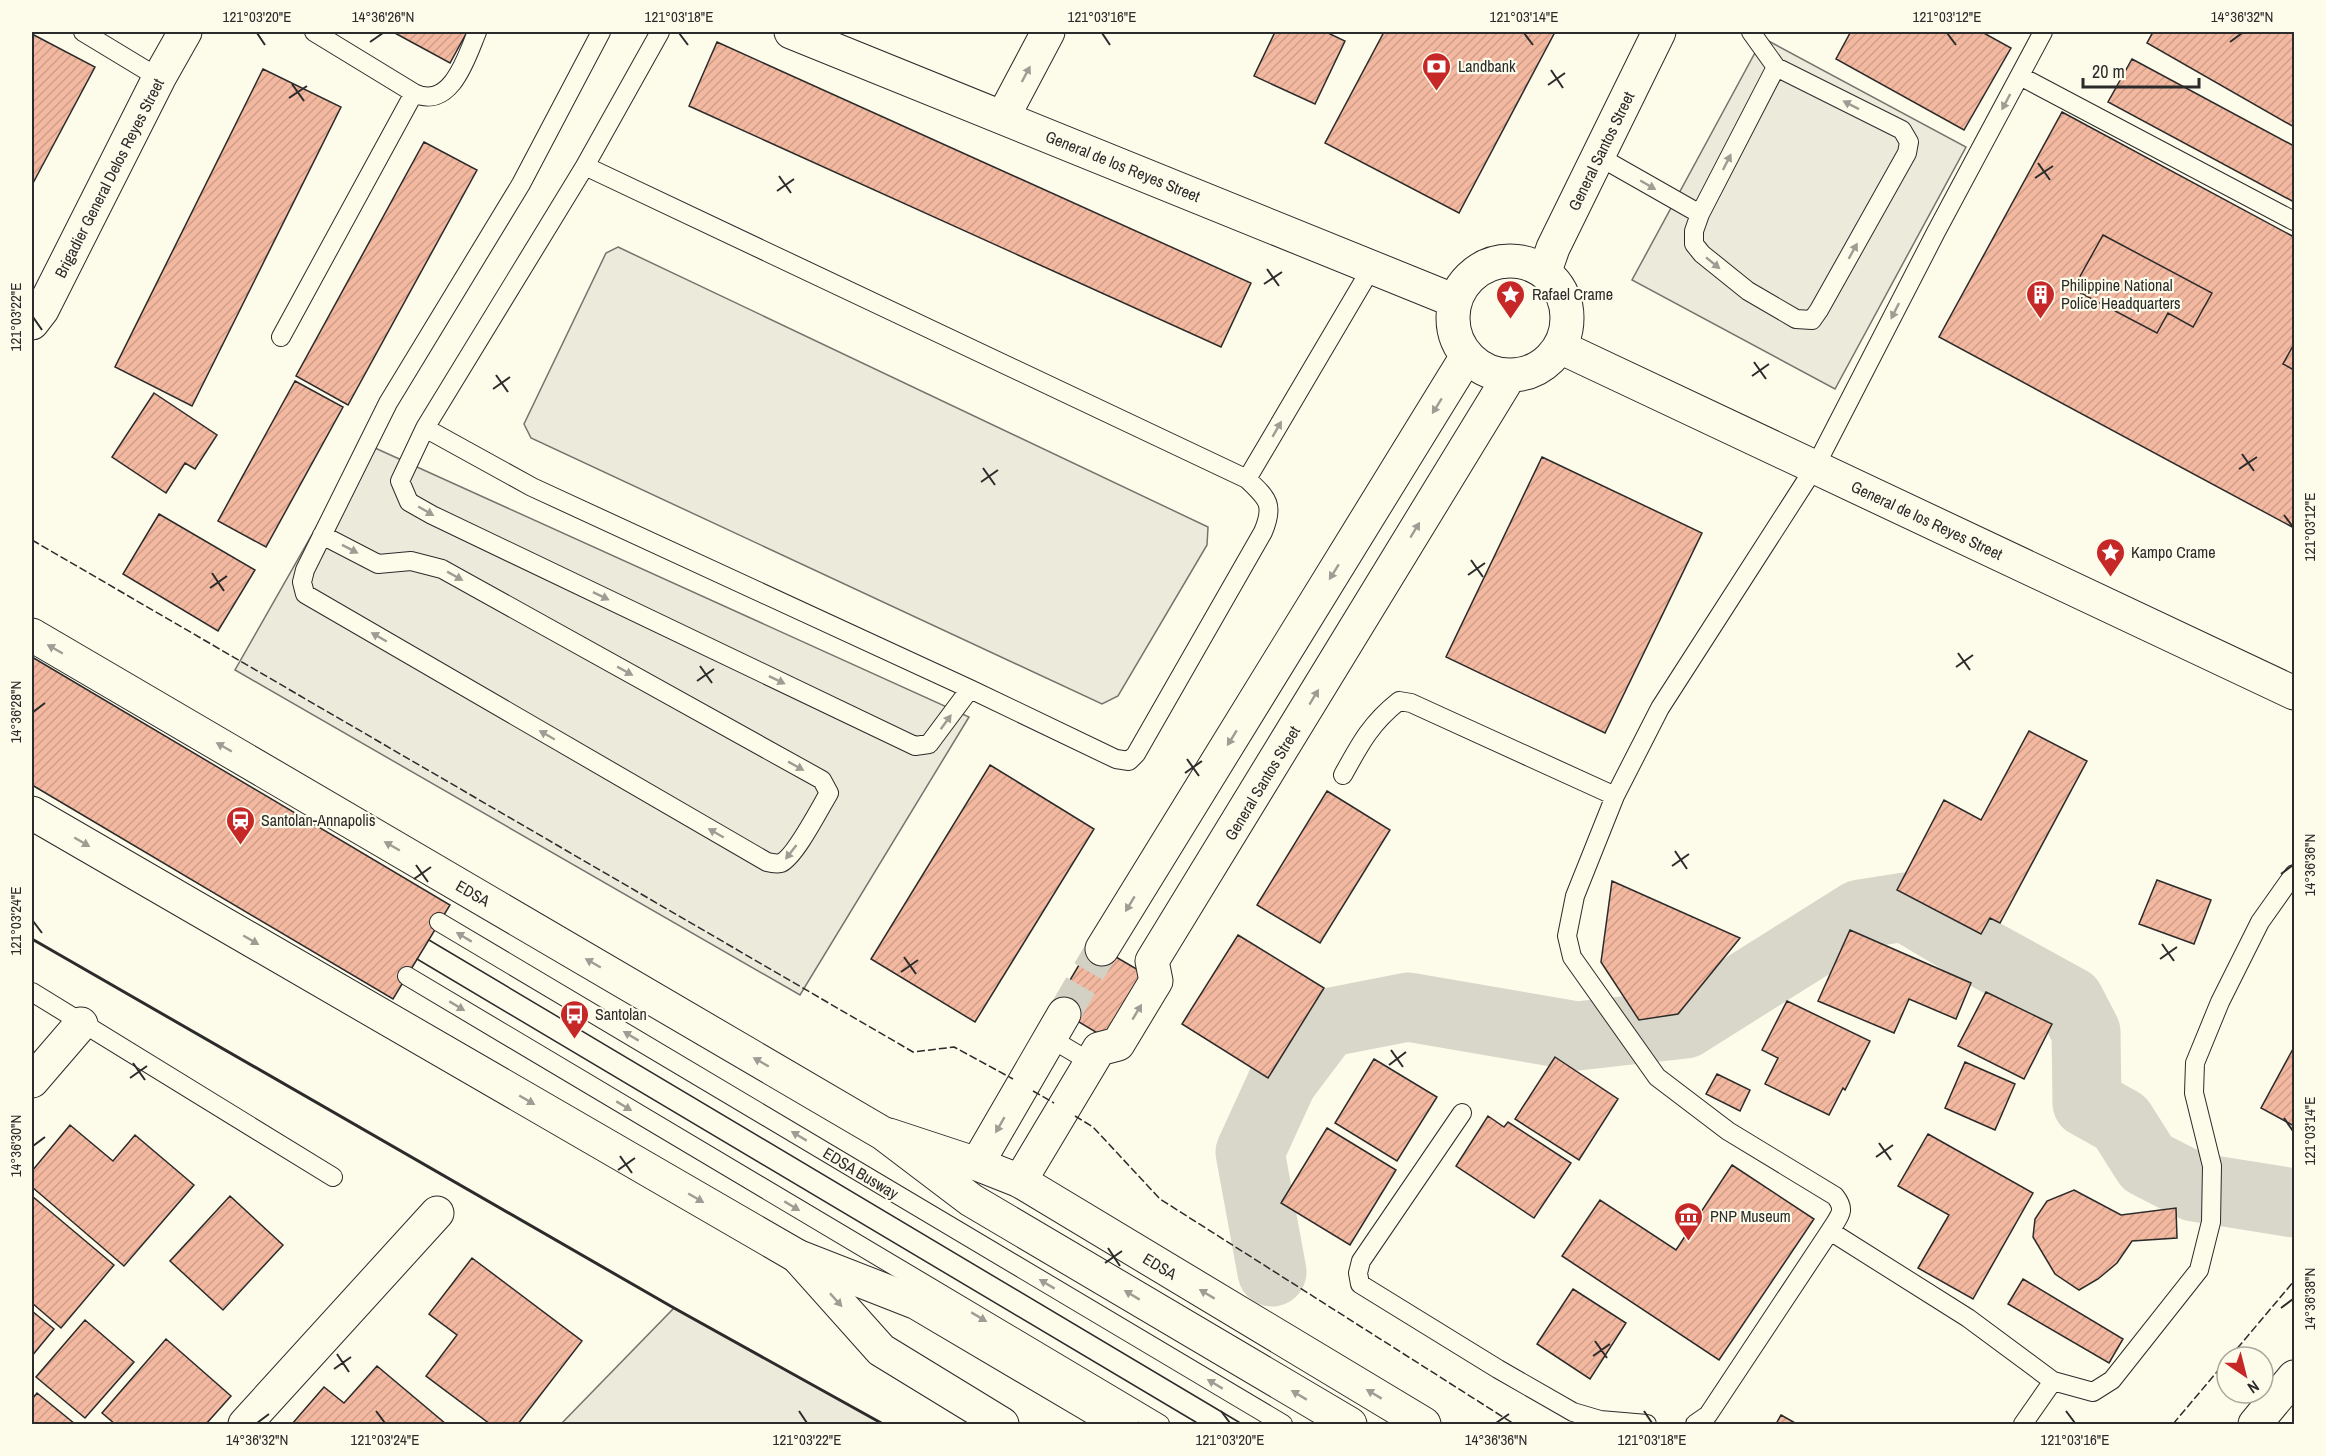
<svg xmlns="http://www.w3.org/2000/svg" width="2326" height="1456" viewBox="0 0 2326 1456" font-family="'Archivo Narrow',sans-serif">
<defs>
<pattern id="building-hatch" width="6" height="6" patternUnits="userSpaceOnUse" patternTransform="scale(1.5)"><rect width="6" height="6" fill="#f2b8a0"/><path d="M-1 1l2-2M0 6l6-6M5 7l2-2" fill="none" stroke="#d09e8a"/></pattern>
</defs>
<rect width="100%" height="100%" fill="#fdfbea"/>
<path fill="#ecebdb" stroke="#74746e" stroke-width="1.5" d="M618,247L1208,527L1207,545L1118,696L1102,704L531,438L524,424L606,253Z
M674,1308L883,1424H561Z"/>
<path fill="#eceadb" stroke="#74746e" stroke-width="1.5" d="M1763,38L1966,147L1835,389L1632,280Z
M364,443L969,717L800,995L235,670Z"/>
<g fill="none" stroke-linecap="round" stroke-linejoin="round">
<path stroke="#d8d7c9" stroke-width="69" d="M1272,1272L1250,1152L1283,1080L1326,1023L1408,1007L1577,1036L1685,1024L1860,914L1905,907L1979,951L2070,1001L2086,1032L2087,1103L2121,1122L2147,1163L2194,1187L2294,1203"/>
</g>
<path fill="url(#building-hatch)" stroke="#2b2b2b" stroke-width="1.5" fill-rule="evenodd" d="M393,32H467L450,63Z
M1275,32H1326L1345,41L1315,104L1254,76Z
M1384,32H1555L1459,213L1325,143Z
M1847,32H1982L2011,48L1964,130L1836,59L1850,33Z
M2153,32H2294V127L2147,43Z
M32,34L95,67L32,185Z
M717,42L1251,283L1221,347L689,106Z
M2132,59L2294,146V202L2108,102Z
M263,69L341,107L192,406L115,367Z
M2062,112L2294,237V344L2283,364L2294,370V528L1939,337ZM2103,235L2212,293L2193,327L2168,313L2157,333L2073,289Z
M424,142L477,170L348,405L296,376Z
M2103,235L2212,293L2193,327L2168,313L2157,333L2073,289Z
M2294,344V370L2283,364Z
M295,381L343,407L266,547L218,521Z
M154,393L217,435L195,469L185,463L166,493L112,457Z
M1542,457L1702,533L1605,733L1446,657Z
M159,514L255,570L218,631L123,574Z
M32,657L450,905L393,999L32,785Z
M2029,731L2087,761L2000,923L1990,918L1981,934L1897,890L1944,800L1981,820Z
M990,765L1094,829L975,1022L871,959Z
M1327,791L1390,830L1320,943L1257,905Z
M2157,880L2211,900L2194,944L2139,924Z
M1612,881L1740,938L1678,1014L1639,1020L1601,962Z
M1850,930L1971,983L1956,1019L1909,999L1894,1033L1818,1001Z
M1238,935L1324,988L1268,1078L1182,1024Z
M1092,943L1152,978L1114,1043L1054,1007Z
M1986,992L2052,1024L2024,1079L1958,1046Z
M1787,1001L1870,1041L1845,1090L1843,1088L1829,1115L1765,1084L1778,1058L1762,1050Z
M2294,1047V1126L2261,1108Z
M1555,1057L1618,1099L1579,1160L1515,1119Z
M1374,1059L1437,1097L1397,1161L1335,1123Z
M1965,1062L2015,1084L1995,1130L1945,1108Z
M1717,1074L1750,1090L1740,1111L1706,1094Z
M1488,1116L1504,1127L1508,1122L1571,1163L1534,1218L1456,1166Z
M70,1125L113,1161L135,1135L194,1185L124,1266L32,1187V1171Z
M1327,1128L1396,1170L1350,1245L1281,1203Z
M1928,1134L2033,1193L1973,1299L1918,1268L1949,1215L1898,1186Z
M1732,1165L1814,1219L1719,1360L1562,1256L1600,1200L1676,1250Z
M2074,1190L2121,1215L2176,1208L2177,1238L2132,1241L2117,1263L2098,1279L2079,1290L2055,1274L2033,1237L2035,1219L2047,1201Z
M32,1196L114,1265L61,1328L32,1303Z
M230,1196L283,1245L223,1310L170,1261Z
M472,1258L582,1341L518,1424H490L426,1376L457,1335L429,1314Z
M2023,1279L2123,1339L2109,1363L2008,1304Z
M1573,1289L1626,1323L1590,1379L1537,1344Z
M32,1311L54,1329L32,1356Z
M85,1320L134,1362L85,1418L36,1377Z
M166,1339L231,1396L206,1424H115L102,1413Z
M377,1366L446,1424H292L324,1387L344,1403Z
M37,1393L75,1424H32V1399Z
M1781,1415L1797,1424H1776Z"/>
<g fill="none" stroke-linecap="round" stroke-linejoin="round">
<path stroke="#d3d1c4" stroke-width="33" stroke-dasharray="33 16" stroke-linecap="butt" d="M1064,1014L1102,949"/>
<defs>
<path id="service" d="M83,32L159,78
M314,32L414,93C451,111 467,56 477,32
M1751,32L1776,67L1902,130L1909,142L1907,153L1819,310L1812,320L1796,319L1748,291L1702,254L1694,244V231L1700,214L1776,67
M2020,76L2294,221
M1598,156L1700,214
M585,166L1247,479C1267,498 1275,504 1263,532L1136,754L1129,761L1116,759L970,689L532,487L425,428Z
M585,166L660,32
M281,337L414,93
M425,428L400,481L409,502L432,515L915,746L929,744L970,689
M1247,479L1372,267
M322,535L378,564L411,561L442,569L822,780L829,793C820,808 795,857 781,863C776,864 771,863 767,862L305,594L302,582L305,570L388,403L521,184L601,32
M1343,775C1360,744 1371,723 1399,701L1411,703L1615,796
M439,922L1283,1424
M407,976L1160,1424
M32,992L333,1177
M1050,1038L1092,1063
M1462,1113L1361,1261L1358,1273L1360,1284L1498,1369L1573,1412L1600,1420L1647,1424
M1830,1231L1968,1318L2053,1381L2023,1424
M2053,1381L2093,1392L2112,1380L2199,1270L2211,1222L2212,1166L2194,1093L2195,1063L2220,1002L2260,922L2294,874
M1695,1424L1708,1415L1830,1231C1839,1216 1847,1211 1835,1196L1728,1131L1657,1077L1572,957L1567,936L1575,896L1615,796L1660,708L1815,467L1936,232L2043,32"/>
<path id="minor" d="M791,32L1455,301
M1003,117L1048,32
M1453 318a57 57 0 1 1 114 0a57 57 0 1 1-114 0Z
M1545,271L1553,248L1659,32
M32,323L42,310L159,78L185,32
M1560,347L2294,693
M1102,949L1467,356
M32,1081L81,1024
M977,1164L1064,1014
M1020,1181L1099,1049L1118,1044L1156,981L1152,961L1510,375
M245,1424L437,1213"/>
<path id="secondary" d="M889,1135L977,1164L1020,1181L1424,1424
M797,1256L881,1350L1002,1424
M2255,1424L2294,1377"/>
<path id="trunk" d="M32,635L884,1134L971,1200L1350,1424
M32,813L797,1256L917,1303L1122,1424"/>
</defs>
<use href="#service" stroke="#2b2b2b" stroke-width="20"/>
<use href="#minor" stroke="#2b2b2b" stroke-width="35"/>
<use href="#secondary" stroke="#2b2b2b" stroke-width="35"/>
<use href="#trunk" stroke="#2b2b2b" stroke-width="35"/>
<use href="#service" stroke="#fdfbea" stroke-width="18"/>
<use href="#minor" stroke="#fdfbea" stroke-width="33"/>
<use href="#secondary" stroke="#fdfbea" stroke-width="33"/>
<use href="#trunk" stroke="#fdfbea" stroke-width="33"/>
<path stroke="#2b2b2b" stroke-width="1.5" d="M429,940L1242,1424
M417,959L1199,1424"/>
<path stroke="#2b2b2b" stroke-width="1.5" stroke-dasharray="8 3" stroke-linecap="butt" d="M32,540L913,1052L954,1047L1013,1079
M1033,1091L1054,1103
M1075,1116L1093,1127L1160,1199L1514,1424
M2230,1357L2294,1281
M2173,1424L2227,1360"/>
<path stroke="#2b2b2b" stroke-width="3" d="M32,939L674,1308L883,1424"/>
</g>
<defs><path id="oneway-solid" d="M-6-.8H1V-3.2L6.5 0L1 3.2V.8H-6Z" transform="scale(1.5)"/></defs>
<g fill="#9e9d94">
<use href="#oneway-solid" transform="translate(1026 74) rotate(-62)"/>
<use href="#oneway-solid" transform="translate(2006 102) rotate(118)"/>
<use href="#oneway-solid" transform="translate(1851 105) rotate(-153)"/>
<use href="#oneway-solid" transform="translate(1727 162) rotate(-63)"/>
<use href="#oneway-solid" transform="translate(1648 185) rotate(30)"/>
<use href="#oneway-solid" transform="translate(1853 251) rotate(-61)"/>
<use href="#oneway-solid" transform="translate(1713 263) rotate(39)"/>
<use href="#oneway-solid" transform="translate(1895 311) rotate(117)"/>
<use href="#oneway-solid" transform="translate(1437 406) rotate(122)"/>
<use href="#oneway-solid" transform="translate(1277 429) rotate(-60)"/>
<use href="#oneway-solid" transform="translate(426 511) rotate(30)"/>
<use href="#oneway-solid" transform="translate(1415 530) rotate(-59)"/>
<use href="#oneway-solid" transform="translate(350 549) rotate(27)"/>
<use href="#oneway-solid" transform="translate(1334 572) rotate(122)"/>
<use href="#oneway-solid" transform="translate(455 576) rotate(29)"/>
<use href="#oneway-solid" transform="translate(601 596) rotate(26)"/>
<use href="#oneway-solid" transform="translate(379 637) rotate(-150)"/>
<use href="#oneway-solid" transform="translate(55 649) rotate(-150)"/>
<use href="#oneway-solid" transform="translate(625 671) rotate(29)"/>
<use href="#oneway-solid" transform="translate(777 680) rotate(26)"/>
<use href="#oneway-solid" transform="translate(1314 697) rotate(-59)"/>
<use href="#oneway-solid" transform="translate(946 722) rotate(-54)"/>
<use href="#oneway-solid" transform="translate(547 735) rotate(-150)"/>
<use href="#oneway-solid" transform="translate(1232 738) rotate(122)"/>
<use href="#oneway-solid" transform="translate(224 747) rotate(-150)"/>
<use href="#oneway-solid" transform="translate(796 766) rotate(29)"/>
<use href="#oneway-solid" transform="translate(716 833) rotate(-150)"/>
<use href="#oneway-solid" transform="translate(82 842) rotate(30)"/>
<use href="#oneway-solid" transform="translate(392 846) rotate(-150)"/>
<use href="#oneway-solid" transform="translate(791 852) rotate(128)"/>
<use href="#oneway-solid" transform="translate(1130 904) rotate(121)"/>
<use href="#oneway-solid" transform="translate(464 937) rotate(-149)"/>
<use href="#oneway-solid" transform="translate(251 940) rotate(30)"/>
<use href="#oneway-solid" transform="translate(593 963) rotate(-150)"/>
<use href="#oneway-solid" transform="translate(457 1006) rotate(31)"/>
<use href="#oneway-solid" transform="translate(1137 1012) rotate(-59)"/>
<use href="#oneway-solid" transform="translate(631 1036) rotate(-149)"/>
<use href="#oneway-solid" transform="translate(761 1062) rotate(-150)"/>
<use href="#oneway-solid" transform="translate(527 1100) rotate(30)"/>
<use href="#oneway-solid" transform="translate(624 1106) rotate(31)"/>
<use href="#oneway-solid" transform="translate(1000 1125) rotate(120)"/>
<use href="#oneway-solid" transform="translate(799 1136) rotate(-149)"/>
<use href="#oneway-solid" transform="translate(696 1198) rotate(30)"/>
<use href="#oneway-solid" transform="translate(792 1206) rotate(31)"/>
<use href="#oneway-solid" transform="translate(1047 1284) rotate(-149)"/>
<use href="#oneway-solid" transform="translate(1207 1294) rotate(-149)"/>
<use href="#oneway-solid" transform="translate(1132 1295) rotate(-149)"/>
<use href="#oneway-solid" transform="translate(836 1300) rotate(48)"/>
<use href="#oneway-solid" transform="translate(979 1317) rotate(31)"/>
<use href="#oneway-solid" transform="translate(1215 1384) rotate(-149)"/>
<use href="#oneway-solid" transform="translate(1374 1394) rotate(-149)"/>
<use href="#oneway-solid" transform="translate(1299 1395) rotate(-149)"/>
</g>
<path fill="none" stroke="#2b2b2b" stroke-width="2" d="M257,33L265,45M679,33L688,45M1102,33L1110,45M1524,33L1533,45M1947,33L1956,45M370,42L383,33M2230,42L2242,33M1551,70L1563,88M292,84L304,101M1548,85L1565,73M289,98L307,86M2038,163L2050,180M779,176L791,193M2035,178L2053,166M777,191L794,179M1267,269L1279,286M1264,284L1282,272M33,317L42,330M1754,362L1766,379M496,375L508,392M1752,376L1769,364M493,389L510,377M2242,454L2254,471M983,468L995,485M2239,469L2257,457M981,482L998,470M2284,515L2293,527M1471,560L1483,577M212,573L224,591M1468,575L1485,563M210,588L227,576M1958,653L1970,670M700,666L712,683M1956,667L1973,655M697,681L714,669M33,712L45,703M1187,759L1199,776M1185,773L1202,761M1675,851L1687,869M416,865L428,882M1672,866L1689,854M2281,874L2293,865M414,879L431,867M33,921L42,933M2162,944L2174,961M904,957L916,974M2160,959L2177,947M901,972L918,960M1391,1050L1403,1067M133,1063L145,1080M1389,1065L1406,1052M130,1078L147,1066M2284,1118L2293,1131M1879,1143L1891,1160M33,1146L45,1137M620,1156L632,1173M1876,1157L1893,1145M618,1170L635,1158M1108,1248L1120,1266M1105,1263L1122,1251M2281,1308L2293,1299M1595,1341L1607,1358M337,1354L349,1372M1593,1356L1610,1344M334,1369L351,1357M376,1411L385,1423M799,1411L807,1423M1221,1411L1230,1423M1644,1411L1652,1423M2066,1411L2075,1423M257,1423L269,1414M1496,1423L1509,1414"/>
<defs>
<symbol id="bank-pin" viewBox="-11 -11 22 30"><path d="M0 17L-7.5 6A9.5 9.5 0 1 1 7.5 6Z" fill="#c62828" stroke="#fdfbea"/><path d="M-6-4H6V4H-6ZM0-2.3a2.3 2.3 0 1 0 0 4.6a2.3 2.3 0 1 0 0-4.6Z" fill="#fff"/></symbol>
<symbol id="sight-pin" viewBox="-11 -11 22 30"><path d="M0 17L-7.5 6A9.5 9.5 0 1 1 7.5 6Z" fill="#c62828" stroke="#fdfbea"/><path d="M0-6L1.8-2.2L6-1.7L2.9 1.2L3.7 5.4L0 3.3L-3.7 5.4L-2.9 1.2L-6-1.7L-1.8-2.2Z" fill="#fff"/></symbol>
<symbol id="building-pin" viewBox="-11 -11 22 30"><path d="M0 17L-7.5 6A9.5 9.5 0 1 1 7.5 6Z" fill="#c62828" stroke="#fdfbea"/><path d="M-4-6H4V6H1V3H-1V6H-4ZM-2.5-4.3h1.7v1.8h-1.7ZM.8-4.3h1.7v1.8H.8ZM-2.5-1h1.7V.8h-1.7ZM.8-1h1.7V.8H.8Z" fill="#fff"/></symbol>
<symbol id="station-pin" viewBox="-11 -11 22 30"><path d="M0 17L-7.5 6A9.5 9.5 0 1 1 7.5 6Z" fill="#c62828" stroke="#fdfbea"/><path d="M-3-6H3Q5-6 5-4V2Q5 4 3 4L4.5 6H3L1.5 4h-3L-3 6H-4.5L-3 4Q-5 4-5 2V-4Q-5-6-3-6ZM-3.5-4v3h7v-3ZM-3.5 1v1.5H-2V1ZM2 1v1.5H3.5V1Z" fill="#fff"/></symbol>
<symbol id="bus-pin" viewBox="-11 -11 22 30"><path d="M0 17L-7.5 6A9.5 9.5 0 1 1 7.5 6Z" fill="#c62828" stroke="#fdfbea"/><path d="M-5-6H5V4H4V6H2V4H-2V6H-4V4H-5ZM-3.5-4V0h7V-4ZM-3.5 1.2v1.5H-2V1.2ZM2 1.2v1.5H3.5V1.2Z" fill="#fff"/></symbol>
<symbol id="museum-pin" viewBox="-11 -11 22 30"><path d="M0 17L-7.5 6A9.5 9.5 0 1 1 7.5 6Z" fill="#c62828" stroke="#fdfbea"/><path d="M0-6L6-3V-2H-6V-3ZM-5-1h2V3h-2ZM-1-1h2V3h-2ZM3-1h2V3H3ZM-6 4H6V6H-6Z" fill="#fff"/></symbol>
</defs>
<g fill-rule="evenodd">
<use href="#bank-pin" x="1420" y="50" width="33" height="45"/>
<use href="#sight-pin" x="1494" y="278" width="33" height="45"/>
<use href="#building-pin" x="2024" y="278" width="33" height="45"/>
<use href="#sight-pin" x="2094" y="536" width="33" height="45"/>
<use href="#station-pin" x="224" y="804" width="33" height="45"/>
<use href="#bus-pin" x="558" y="998" width="33" height="45"/>
<use href="#museum-pin" x="1672" y="1200" width="33" height="45"/>
</g>
<g text-anchor="middle" dominant-baseline="central" stroke-width="4.5" stroke-linejoin="round" paint-order="stroke">
<g font-size="16" fill="#2b2b2b" stroke="#fdfbea" text-anchor="start">
<text x="1458" y="66">Landbank</text>
<text x="2061" y="285">Philippine National<tspan x="2061" dy="18">Police Headquarters</tspan></text>
<text x="1532" y="294">Rafael Crame</text>
<text x="2131" y="552">Kampo Crame</text>
<text x="261" y="820">Santolan-Annapolis</text>
<text x="595" y="1014">Santolan</text>
<text x="1710" y="1216">PNP Museum</text>
</g>
<g font-size="16" fill="#2b2b2b" stroke="#fdfbea">
<text transform="translate(1601 151) rotate(-64)">General Santos Street</text>
<text transform="translate(1123 166) rotate(22)">General de los Reyes Street</text>
<text transform="translate(109 178) rotate(-63)">Brigadier General Delos Reyes Street</text>
<text transform="translate(1927 520) rotate(25)">General de los Reyes Street</text>
<text transform="translate(1262 783) rotate(-59)">General Santos Street</text>
<text transform="translate(473 893) rotate(30)">EDSA</text>
<text transform="translate(861 1173) rotate(31)">EDSA Busway</text>
<text transform="translate(1160 1266) rotate(31)">EDSA</text>
</g>
</g>
<rect width="2326" height="1456" fill="none" stroke="#fdfbea" stroke-width="66"/>
<g transform="translate(2245 1375) rotate(145)"><circle r="28" fill="#fdfbea" stroke="#a9a89e" stroke-width="1.5"/>
<path d="M0-4.5L10 22L0 15L-10 22Z" fill="#c62828"/>
<text y="-9" font-size="16" font-weight="bold" text-anchor="middle" fill="#2b2b2b">N</text>
</g>
<path d="M2083 78v9h116v-9" fill="none" stroke="#2b2b2b" stroke-width="3"/>
<text x="2092" y="78" font-size="18" fill="#2b2b2b" stroke="#fdfbea" stroke-width="4.5" paint-order="stroke">20 m</text>
<rect x="33" y="33" width="2260" height="1390" fill="none" stroke="#2b2b2b" stroke-width="2"/>
<g font-size="15" text-anchor="middle" fill="#2b2b2b">
<text x="257" y="22">121°03'20"E</text>
<text x="383" y="22">14°36'26"N</text>
<text x="679" y="22">121°03'18"E</text>
<text x="1102" y="22">121°03'16"E</text>
<text x="1524" y="22">121°03'14"E</text>
<text x="1947" y="22">121°03'12"E</text>
<text x="2242" y="22">14°36'32"N</text>
<text transform="translate(16 317) rotate(-90)" y="5">121°03'22"E</text>
<text transform="translate(2310 527) rotate(-90)" y="5">121°03'12"E</text>
<text transform="translate(16 712) rotate(-90)" y="5">14°36'28"N</text>
<text transform="translate(2310 865) rotate(-90)" y="5">14°36'36"N</text>
<text transform="translate(16 921) rotate(-90)" y="5">121°03'24"E</text>
<text transform="translate(2310 1131) rotate(-90)" y="5">121°03'14"E</text>
<text transform="translate(16 1146) rotate(-90)" y="5">14°36'30"N</text>
<text transform="translate(2310 1299) rotate(-90)" y="5">14°36'38"N</text>
<text x="257" y="1445">14°36'32"N</text>
<text x="385" y="1445">121°03'24"E</text>
<text x="807" y="1445">121°03'22"E</text>
<text x="1230" y="1445">121°03'20"E</text>
<text x="1496" y="1445">14°36'36"N</text>
<text x="1652" y="1445">121°03'18"E</text>
<text x="2075" y="1445">121°03'16"E</text>
</g>
</svg>
